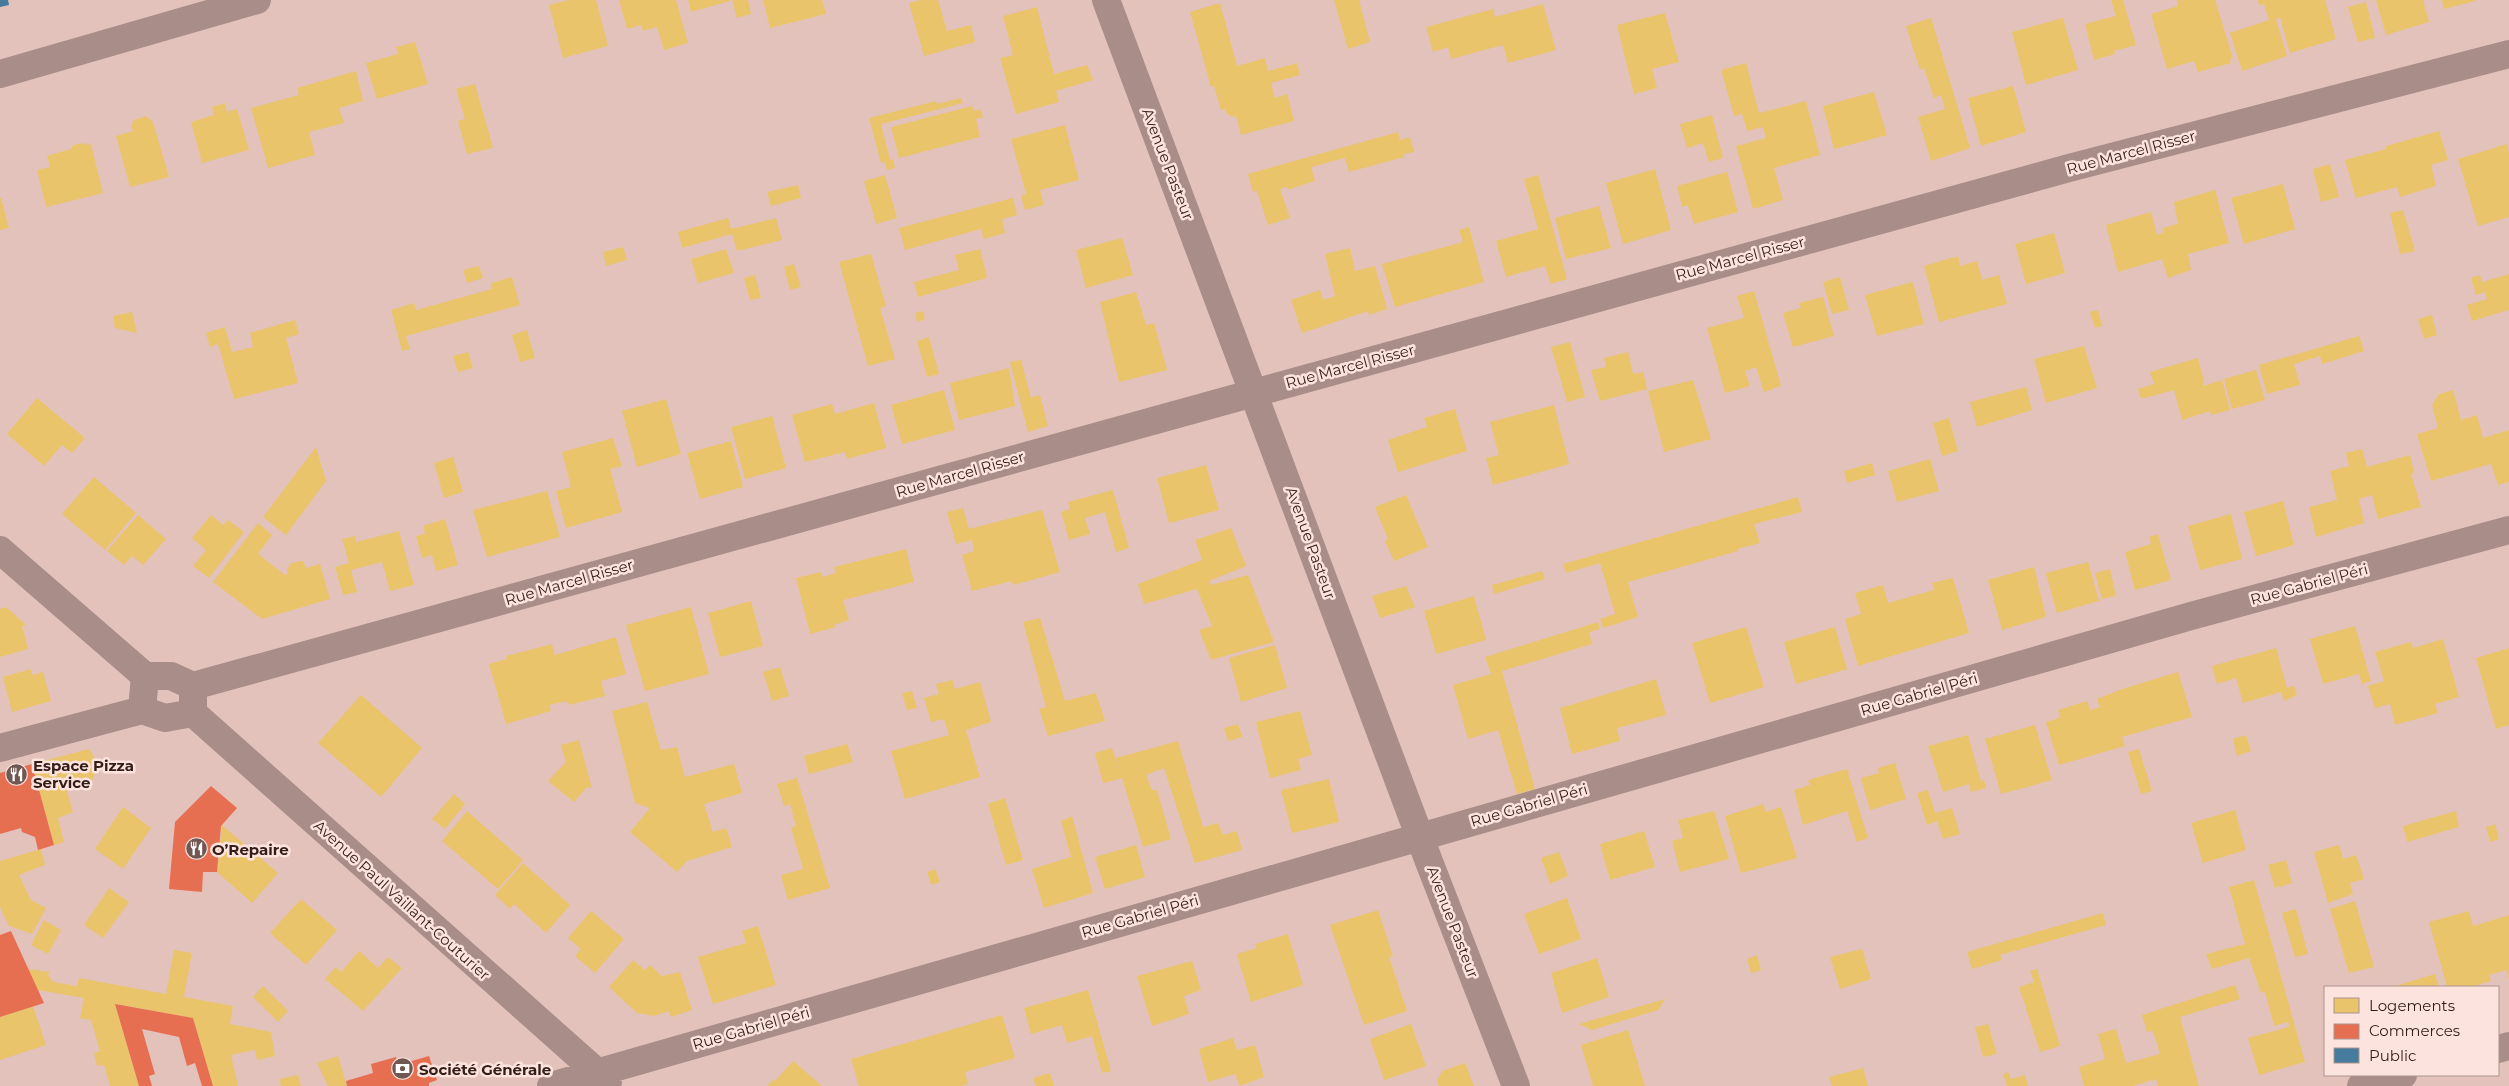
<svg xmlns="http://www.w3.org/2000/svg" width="2509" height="1086" viewBox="0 0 2509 1086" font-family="Montserrat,sans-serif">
<rect width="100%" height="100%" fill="#e3c2bc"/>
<path fill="#e9c46a" d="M569,0H596L608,46L563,58L549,5Z
M619,0H676L688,43L664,50L657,27L643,31L641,25L627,29Z
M688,0H730V1L691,12Z
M732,0H748L751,14L737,18Z
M763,0H822L826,14L770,28Z
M921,0H938L947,31L971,25L975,42L924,56L909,3Z
M1334,0H1359L1370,42L1348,49Z
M2111,0H2123L2136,45L2114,51L2115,54L2094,60L2085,24L2116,16Z
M2177,0H2215L2233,58L2230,59L2231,63L2198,72L2194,61L2167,69L2151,14L2178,6Z
M2258,0H2325L2336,39L2290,53L2280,17L2276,19L2287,56L2242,71L2230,33L2269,20L2264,4L2259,5Z
M2376,0H2423L2429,22L2386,35Z
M2442,0H2475V1L2444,9Z
M2366,2L2375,38L2358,42L2348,7Z
M1220,3L1237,66L1265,58L1268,71L1297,63L1300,75L1271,83L1275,98L1287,94L1294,121L1241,135L1236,116L1232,117L1226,113L1225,109L1221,110L1214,86L1211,87L1190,12Z
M1543,4L1556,50L1508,63L1503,45L1451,59L1448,47L1433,52L1426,27L1493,9L1495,17Z
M1037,7L1054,74L1087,65L1093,80L1056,91L1059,102L1016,114L1000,58L1013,55L1003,16Z
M1665,13L1679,62L1652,69L1657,88L1634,94L1617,25Z
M1931,18L1970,148L1931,161L1918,117L1945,109L1941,95L1934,98L1924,68L1920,70L1906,26Z
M2063,18L2078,70L2026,85L2012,32Z
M415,42L428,84L377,99L366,63L398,54L396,47Z
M1746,63L1759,113L1806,101L1820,155L1774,168L1783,200L1753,209L1736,146L1766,138L1763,127L1747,131L1742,114L1734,116L1721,70Z
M356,71L363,101L339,108L344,123L309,132L315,155L268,168L251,108L299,95L297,88Z
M475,84L493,148L467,154L458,121L465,119L456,89Z
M2013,86L2026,132L1981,146L1968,98Z
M1874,92L1887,135L1834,149L1823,106Z
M961,98L963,103L881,124L890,160L893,159L895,168L887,170L885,162L881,163L869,118L936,101L937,104Z
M225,103L227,112L237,109L249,150L202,163L191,122L214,115L212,107Z
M972,106L974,111L980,109L983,117L976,119L980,137L899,158L891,127Z
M1712,115L1723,158L1709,162L1703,143L1687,148L1680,124Z
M146,116L153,122L169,177L130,187L116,136L133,131L131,126L134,120Z
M1065,125L1079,180L1040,190L1044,205L1025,210L1021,196L1026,194L1011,139Z
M2439,131L2448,160L2431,165L2436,186L2400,197L2397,187L2356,198L2345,160L2386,149V146Z
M1398,132L1400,140L1410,137L1414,152L1404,154V157L1349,172L1345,158L1311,167L1315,181L1287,190V187L1280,189L1290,218L1268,225L1257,191L1253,192L1248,174Z
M84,143L87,145L91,144L103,193L46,207L37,170L50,167L47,156L71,149L73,145Z
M2507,144L2509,153V217L2478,226L2458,159Z
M2330,164L2339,197L2321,202L2313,169Z
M1655,169L1671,230L1623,244L1606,183Z
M1727,172L1738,212L1694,224L1688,205L1682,207L1677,186Z
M885,175L897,218L876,224L864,181Z
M1538,175L1567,279L1551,284L1545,266L1506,277L1496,241L1538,229L1524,179Z
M2283,184L2295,229L2244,244L2231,198Z
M798,185L801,198L771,206L767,192Z
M2215,190L2229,243L2188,254L2191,270L2168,278L2162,259L2118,272L2106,225L2151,212L2157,235L2164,232L2163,228L2178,224L2174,202Z
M1,198L9,228L0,230V198Z
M1013,198L1017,215L1002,219L1005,233L984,239L981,229L905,250L899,228Z
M1599,206L1611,248L1566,259L1555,218Z
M2403,210L2415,251L2400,254L2390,213Z
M728,218L731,229L776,218L782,240L737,251L732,234L682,248L678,232Z
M1469,227L1484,282L1395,307L1382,264L1463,242L1459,230Z
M2054,233L2065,273L2026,284L2015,244Z
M1122,238L1133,275L1086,288L1076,250Z
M623,247L627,260L606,266L603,252Z
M1350,248L1355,271L1375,266L1387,309L1369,315L1368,311L1302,333L1291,300L1320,290L1323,300L1335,296L1325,254Z
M726,249L734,273L698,283L691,259Z
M980,249L987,278L918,297L914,282L959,270L955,255Z
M871,254L886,306L880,308L895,359L868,366L839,262Z
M1958,256L1960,266L1977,261L1982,280L1999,275L2007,304L1939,322L1924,266Z
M794,264L801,287L790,290L784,267Z
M479,266L483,278L467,283L463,270Z
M2509,274V310L2472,321L2467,305L2487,299L2485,292L2476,295L2471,278L2480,275L2482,282Z
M755,275L761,298L750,300L744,278Z
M512,277L520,305L406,336L410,349L402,351L391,310L414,303L416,310L492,289L491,283Z
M1840,277L1849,310L1832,314L1823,282Z
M1913,282L1924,324L1877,336L1865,295Z
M1754,291L1781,386L1764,392L1756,367L1745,371L1750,386L1725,393L1707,328L1744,318L1737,296Z
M1136,292L1146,325L1154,323L1167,370L1119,382L1100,302Z
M1823,297L1834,336L1793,347L1783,313L1801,308L1799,303Z
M2098,310L2102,326L2095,328L2090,312Z
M923,311L925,319L917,322L915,313Z
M132,312L137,333L115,328L113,316Z
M2432,315L2437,335L2424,339L2418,319Z
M295,320L299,334L286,338L298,383L234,399L218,344L210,347L206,333L225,327L232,352L253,347L250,333Z
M527,330L535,358L520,362L512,335Z
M2359,336L2364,351L2322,364L2320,356L2294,364L2300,385L2267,394L2259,365Z
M929,337L939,374L927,377L917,341Z
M1570,342L1585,397L1567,402L1551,347Z
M2084,346L2097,388L2046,403L2034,359Z
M468,352L473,368L458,372L453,356Z
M1628,352L1633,374L1643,372L1647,389L1600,401L1591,370L1606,367L1604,358Z
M2198,358L2204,381L2203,386L2222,380L2230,410L2211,415L2210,411L2182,420L2174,390L2141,399L2138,389L2154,384L2150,372Z
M1021,360L1031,398L1040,395L1048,426L1028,432L1010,362Z
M1009,368L1015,406L959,420L950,383Z
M2256,370L2265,400L2232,409L2224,379Z
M1693,380L1711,439L1664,452L1648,391Z
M2026,387L2032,410L1977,427L1970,402Z
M944,390L955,430L902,444L891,405Z
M2453,390L2461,420L2477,415L2483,438L2509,430V482L2498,485L2491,464L2431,481L2417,434L2438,428L2432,405L2439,394Z
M37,398L85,438L72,453L62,445L44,466L7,434Z
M666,399L681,454L637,467L622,411Z
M874,403L886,448L847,459L845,452L805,462L792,415L832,404L835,414Z
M1554,405L1569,464L1493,485L1486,458L1499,455L1490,422Z
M1455,409L1467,451L1398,472L1388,440L1427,427L1424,418Z
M772,416L786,468L745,479L731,427Z
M1949,418L1958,451L1942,456L1933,423Z
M613,438L622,466L610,469L622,512L566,528L556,491L571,487L562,452Z
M731,441L743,487L700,499L687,453Z
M316,447L326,481L286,535L263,517Z
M2362,449L2367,467L2410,455L2414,473L2411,474L2421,507L2378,519L2372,495L2359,499L2364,523L2316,537L2309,507L2337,500L2330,471L2349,466L2346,453Z
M453,457L463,492L444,498L434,463Z
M1930,459L1939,491L1897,502L1888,471Z
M1872,463L1875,475L1847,483L1844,471Z
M1206,465L1219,510L1169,523L1157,478Z
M94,477L136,513L105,550L62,514Z
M1113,490L1129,548L1116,552L1105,512L1085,518L1090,534L1069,540L1061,512L1070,509L1068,502Z
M547,491L560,537L487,557L473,510Z
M1406,495L1428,547L1394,561L1385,541L1388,539L1375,507Z
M1798,497L1802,512L1754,524L1760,543L1737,549L1738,551L1628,582L1638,617L1603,628L1600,619L1615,614L1600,563L1566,573L1563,564Z
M2283,501L2294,545L2256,556L2244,512Z
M963,508L969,529L1042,510L1060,572L1013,585L1012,581L972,591L962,555L974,551L972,540L956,544L947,512Z
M2231,514L2242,559L2200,570L2188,526Z
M138,515L166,539L143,565L132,556L124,565L107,551Z
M211,515L223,525L228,520L244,532L209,578L193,566L206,550L192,538Z
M445,519L458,565L436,571L432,555L422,558L416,536L425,534L423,526Z
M258,523L272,535L258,554L285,575L288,574L287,570L290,564L300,561H303L306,568L320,564L330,599L262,619L213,582Z
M1231,528L1246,566L1209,581L1211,585L1248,575L1274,642L1211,660L1199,630L1212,626L1197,589L1144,604L1138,584L1202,560L1195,540Z
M399,531L414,585L390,591L382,562L351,570L357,592L343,595L335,567L349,563L342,539L355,536L356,542Z
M2158,534L2171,580L2135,590L2125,552L2151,544L2149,537Z
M906,549L914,582L843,600L849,620L834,625L836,627L810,634L796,578L821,572L822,577L836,573L834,567Z
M2088,562L2099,601L2057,613L2046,573Z
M2034,567L2046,617L2002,630L1988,580Z
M2110,569L2116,596L2102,599L2095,573Z
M1542,571L1545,579L1494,594L1492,585Z
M1953,578L1969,633L1858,666L1845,619L1861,614L1855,593L1883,585L1888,603L1934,590L1932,583Z
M1406,586L1415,607L1380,618L1372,596Z
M1474,596L1486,640L1436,654L1424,611Z
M751,601L763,646L720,657L708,613Z
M6,607L26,625L22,626L28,649L0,657V609Z
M691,607L709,674L645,691L626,625Z
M1040,618L1065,701L1096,693L1105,721L1048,736L1039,709L1046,707L1023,622Z
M1598,622L1600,629L1589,632L1592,644L1502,671L1535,789L1517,794L1498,730L1468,739L1453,685L1491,674L1485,657Z
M2355,626L2371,681L2362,684L2359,674L2323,684L2310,639Z
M1746,627L1764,687L1710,703L1692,643Z
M1835,627L1847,669L1796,684L1784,642Z
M616,637L626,674L601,681L605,696L569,705L567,701L549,705L551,711L506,724L489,664L507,659L506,656L552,644L555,655Z
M2443,639L2459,697L2435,704L2438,713L2395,725L2390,704L2375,708L2368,686L2384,681L2375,652L2411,642L2413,648Z
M1275,645L1287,688L1241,702L1229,658Z
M2276,648L2287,688L2294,686L2297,695L2284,701L2281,692L2243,703L2236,678L2217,684L2212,666Z
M2509,648V725L2496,729L2476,658Z
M780,667L789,696L772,701L763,672Z
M31,669L32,675L43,672L51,701L12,712L3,677Z
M2178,672L2192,717L2122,737L2125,746L2059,765L2046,722L2060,718L2058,710L2087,701L2090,710L2100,707L2097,699L2122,689Z
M1656,679L1666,715L1617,728L1620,741L1572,754L1560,708Z
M953,680L955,689L980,682L991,722L966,730L980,777L905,799L891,751L949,735L944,719L931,722L924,698L939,694L936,684Z
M912,691L917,708L907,710L902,693Z
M361,695L422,748L381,797L318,743Z
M647,702L661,750L677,747L685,777L734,764L742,793L704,804L713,832L726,828L732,847L687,861L677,872L630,832L650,808L635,803L612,711Z
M1300,711L1312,755L1298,759L1301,770L1270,778L1256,722Z
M1238,724L1242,737L1228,741L1224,728Z
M2035,725L2052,780L2001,794L1985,739Z
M1968,735L1981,781L1984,780L1986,788L1971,792L1969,784L1943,792L1928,746Z
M2246,735L2251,751L2237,756L2233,739Z
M579,740L592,788L587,787L574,802L548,781L566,762L561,745Z
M1178,741L1203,827L1218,823L1223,835L1237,831L1242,850L1195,863L1164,768L1146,775L1152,790H1157L1171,839L1143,847L1116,758Z
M847,744L853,762L809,774L804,756Z
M1112,748L1122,778L1103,783L1095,753Z
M89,749L99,765L90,785L67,791L73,812L58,818L64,842L54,845L32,764Z
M2139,749L2152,791L2141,794L2128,752Z
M1895,763L1906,799L1870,810L1861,778L1879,773L1878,768Z
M1847,769L1868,838L1857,842L1847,811L1803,825L1794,790L1810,785L1808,780Z
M797,778L830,888L788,900L781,875L803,869L791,828L796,826L790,804L784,806L777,784Z
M1329,779L1339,822L1292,833L1281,790Z
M1928,790L1935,813L1952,808L1960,834L1943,839L1937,821L1927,825L1917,793Z
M454,794L465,804L445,829L432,819Z
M1005,798L1023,860L1006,865L988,804Z
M1763,804L1766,812L1781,807L1797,858L1741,873L1725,816Z
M123,807L151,828L123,869L95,849Z
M2235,810L2246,850L2203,863L2191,823Z
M467,811L523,860L498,889L442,841Z
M1714,811L1729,859L1680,872L1672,841L1683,838L1678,820Z
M2456,811L2459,827L2407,842L2403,826Z
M1072,816L1093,893L1044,908L1032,869L1071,857L1061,821Z
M2495,824L2499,839L2490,842L2486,827Z
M222,825L278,873L252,903L217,872Z
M1644,831L1655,867L1610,880L1600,844Z
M1136,845L1145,877L1105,889L1095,857Z
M2339,845L2343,859L2356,855L2364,879L2350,883L2353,894L2328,903L2314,852Z
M41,849L45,865L19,875L31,900L46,908L32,934L9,926L0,907V861Z
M1559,852L1568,876L1550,884L1541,858Z
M2286,860L2292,883L2275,888L2268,865Z
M523,863L570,905L546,933L514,904L510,909L495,895Z
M935,869L940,882L931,885L927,872Z
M2254,880L2305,1062L2259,1075L2248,1038L2289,1027L2288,1022L2274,1026L2265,992L2261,993L2249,958L2212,969L2206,954L2245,944L2229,887Z
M109,888L129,902L103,938L84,925Z
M1567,898L1581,939L1539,954L1524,914Z
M301,899L337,930L306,965L270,933Z
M2355,901L2374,967L2349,973L2330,909Z
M2296,909L2308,954L2295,957L2282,913Z
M1378,910L1393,956L1389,957L1407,1011L1364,1025L1330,925Z
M591,911L624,939L595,973L575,956L581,949L568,938Z
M2469,911L2473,926L2509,915V979L2506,970L2489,975L2491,981L2471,987H2447L2429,922Z
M2103,913L2106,925L2000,955L2002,960L1972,969L1967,952Z
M44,920L61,930L48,954L31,945Z
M758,926L776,985L713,1004L698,957L746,943L742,931Z
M1288,934L1303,985L1251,1002L1237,954L1257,948L1255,944Z
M1862,949L1871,979L1840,989L1830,957Z
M174,950L192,953L184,997L233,1006L230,1024L271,1032L275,1056L257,1060L255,1050L231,1055L238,1086H213L193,1018L115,1004L139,1086H110L104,1065L97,1066L94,1053L100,1051L91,1020L80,1018L84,998L38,990L28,969L50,972L48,975L53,982L77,986L79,978L166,994Z
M359,951L378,968L388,957L402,968L363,1011L325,979L336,967L341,972Z
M1757,955L1761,970L1751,973L1747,959Z
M1597,958L1609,997L1562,1013L1551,973Z
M633,960L645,970L650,965L662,976L680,972L692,1010L671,1017L669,1011L654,1016L637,1013L609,987Z
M1192,961L1201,990L1184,996L1189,1014L1152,1026L1137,976Z
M2037,969L2060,1046L2040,1052L2019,987L2034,982L2030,971Z
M2435,974L2439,987H2392Z
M2235,985L2240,999L2180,1017L2199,1086H2158L2156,1079L2133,1086H2084L2079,1067L2105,1059L2098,1034L2116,1029L2126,1063L2160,1054L2153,1031L2147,1032L2142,1015Z
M263,986L288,1011L278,1022L253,997Z
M1088,990L1111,1071L1102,1073L1092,1036L1067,1043L1062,1025L1031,1034L1024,1008Z
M1665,999L1658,1010L1592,1030L1579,1024Z
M33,1006L46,1045L0,1060V1017Z
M1002,1015L1015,1058L965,1072L968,1084L961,1086H859L851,1059Z
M1411,1024L1426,1066L1384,1080L1370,1039Z
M1988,1024L1997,1054L1983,1057L1975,1027Z
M1628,1030L1645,1086H1593L1581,1045Z
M1233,1038L1237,1050L1255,1045L1264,1077L1240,1086L1235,1074L1208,1082L1199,1049Z
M338,1056L347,1086H328L317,1063Z
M793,1061L822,1086H767L773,1080L775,1081Z
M1465,1063L1474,1086H1439L1437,1081L1442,1071Z
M1863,1068L1868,1086H1832L1829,1077Z
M2008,1072L2011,1079L2025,1075L2028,1086H2007L2003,1074Z
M1050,1073L1054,1086H1036L1033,1078Z
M298,1075L301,1086H281L279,1079Z"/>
<path fill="#e76f51" d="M32,764L54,845L38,850L35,837L22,832L21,828L0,834V773Z
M211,786L237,808L221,826L217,872H203L202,892L169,889L175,822Z
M11,931L44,1003L0,1017V935Z
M115,1004L193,1018L213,1086H202L195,1063L187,1066L179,1037L142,1029L155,1074L149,1076L152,1086H139Z
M429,1056L437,1080L429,1083V1086H347L346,1081L373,1073L371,1064L396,1057L398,1065Z"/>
<path fill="#457b9d" d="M0,0H8L9,5L0,7Z"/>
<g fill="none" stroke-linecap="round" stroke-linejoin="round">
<path stroke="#a88d88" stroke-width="28" d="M1106,0L1428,859L1516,1086
M0,74L257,0
M0,550L145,676
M145,676H171L193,686V713L165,718L142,710Z
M193,686L2069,168L2509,54
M193,713L608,1082
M0,748L142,710
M2498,1049L2509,1046
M551,1086L2191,616L2509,530
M2361,1086L2403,1075"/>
</g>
<defs>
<symbol id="restaurant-disc" viewBox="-11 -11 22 22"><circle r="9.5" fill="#715752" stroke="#fce3dd"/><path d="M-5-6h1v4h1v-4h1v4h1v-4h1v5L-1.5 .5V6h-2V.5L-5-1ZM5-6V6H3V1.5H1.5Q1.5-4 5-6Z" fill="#fff"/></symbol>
<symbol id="bank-disc" viewBox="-11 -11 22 22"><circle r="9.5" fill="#715752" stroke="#fce3dd"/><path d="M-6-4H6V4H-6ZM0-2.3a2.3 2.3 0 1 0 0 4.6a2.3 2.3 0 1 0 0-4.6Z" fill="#fff"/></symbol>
</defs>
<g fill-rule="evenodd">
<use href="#restaurant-disc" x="4" y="762" width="25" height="25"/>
<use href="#restaurant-disc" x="184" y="836" width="25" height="25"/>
<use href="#bank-disc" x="390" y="1056" width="25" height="25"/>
</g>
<g text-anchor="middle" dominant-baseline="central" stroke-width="5" stroke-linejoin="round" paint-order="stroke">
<g font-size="15" fill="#331d19" stroke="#fce3dd">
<text transform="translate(2131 152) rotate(-15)">Rue Marcel Risser</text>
<text transform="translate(1168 164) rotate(69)">Avenue Pasteur</text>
<text transform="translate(1740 258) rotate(-15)">Rue Marcel Risser</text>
<text transform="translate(1350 366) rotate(-15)">Rue Marcel Risser</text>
<text transform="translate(960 474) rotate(-16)">Rue Marcel Risser</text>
<text transform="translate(1311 543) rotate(70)">Avenue Pasteur</text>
<text transform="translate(569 582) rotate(-16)">Rue Marcel Risser</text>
<text transform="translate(2309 584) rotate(-15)">Rue Gabriel Péri</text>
<text transform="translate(1919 694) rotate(-16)">Rue Gabriel Péri</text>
<text transform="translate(1529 805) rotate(-16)">Rue Gabriel Péri</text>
<text transform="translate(402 900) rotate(42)">Avenue Paul Vaillant-Couturier</text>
<text transform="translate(1140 916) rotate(-16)">Rue Gabriel Péri</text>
<text transform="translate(1453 922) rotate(69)">Avenue Pasteur</text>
<text transform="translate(751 1028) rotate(-16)">Rue Gabriel Péri</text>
</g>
<g font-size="15" font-weight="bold" fill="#331d19" stroke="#fce3dd" text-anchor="start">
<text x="33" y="765">Espace Pizza<tspan x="33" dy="17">Service</tspan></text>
<text x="212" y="849">O’Repaire</text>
<text x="419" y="1069">Société Générale</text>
</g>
</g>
<rect x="2324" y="986" width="175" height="90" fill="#fce3dd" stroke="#ac948f"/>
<rect x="2334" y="998" width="25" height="15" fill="#e9c46a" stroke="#ac948f"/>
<text x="2369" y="1011" font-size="15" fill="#331d19">Logements</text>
<rect x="2334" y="1024" width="25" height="15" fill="#e76f51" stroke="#ac948f"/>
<text x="2369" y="1036" font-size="15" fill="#331d19">Commerces</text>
<rect x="2334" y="1048" width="25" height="15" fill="#457b9d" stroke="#ac948f"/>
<text x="2369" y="1061" font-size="15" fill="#331d19">Public</text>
</svg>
